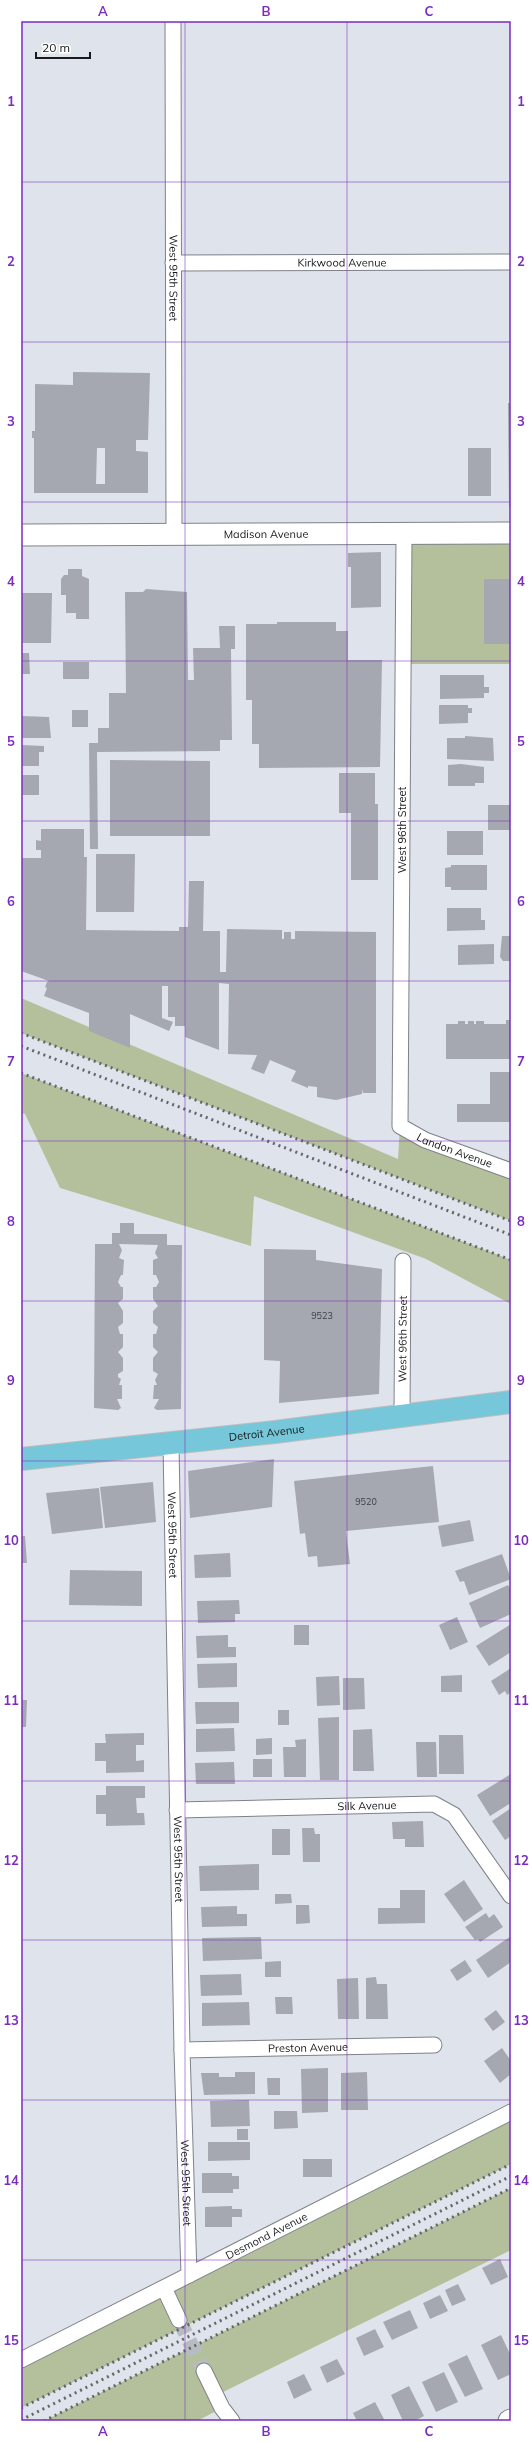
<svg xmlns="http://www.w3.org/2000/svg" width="532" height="2442" viewBox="0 0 532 2442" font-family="Mulish,sans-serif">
<rect width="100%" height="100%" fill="#dfe3eb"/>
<path fill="#b4c09c" d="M511,533V664H403L404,534Z
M21,998L398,1159L400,1126L511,1171V1221L21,1033Z
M21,1073L511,1260V1304L426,1259L254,1196L251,1246L60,1188L25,1114L21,1113Z
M511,2112V2164L21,2408V2360Z
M511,2188V2250L213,2397L222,2408L197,2421H44Z"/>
<path fill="#a5a8b0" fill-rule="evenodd" d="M73,372L150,373L148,440H136V451L148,452V493H34V438H32V431H35V384L73,385ZM97,448H105V484H96Z
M508,403H511V507H509Z
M468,448H491V496H468Z
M381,552V607L351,608V567H348V553Z
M68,569H82V576L89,579V619H76V613H66V595H61V579L64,575H68Z
M484,579H510V644H484Z
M146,589L187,592L188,680H194L193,648H220L219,626H235V649H231L232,740H220V751L97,752L98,849H90L89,743H98V728H109V693H126L125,592H143Z
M22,593H52L51,643H22Z
M277,622H336V631H348V660H382L380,767L259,768V744H252V700H246V624H277Z
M21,653H29L30,674H21Z
M63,662H89V679H63Z
M440,675H484V687H489V693H484V698L440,699Z
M439,705H468V708H472V713H468V723L439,724Z
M72,710H88V727H72Z
M21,716L49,717L51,738H21Z
M465,736L493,738L494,761L447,759V738H465Z
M21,745L44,746V752H39V766H21Z
M110,760L210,761V836H110Z
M461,764L484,767V783H475V786H448V765Z
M339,773H375V804H378V880H351V813H339Z
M21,775H39V795H21Z
M488,805H511V830H488Z
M41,829H84V857H87L86,930L179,931V927H188L189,881H204L203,931H220V972H226L227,929L282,930V939H284V932H291V939H295V931L376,932V1093H363L362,1089V1094L336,1100L317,1097V1087L308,1086V1088L291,1081L296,1071L270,1060L264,1074L251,1069L257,1055L228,1054L229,984L219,983V1050L185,1037V1026H175V1017H168V986H162V1018L173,1022L169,1031L130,1014V1048L89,1031V1013L44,996L47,988L45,987L47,982L49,981L21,971V858H41V850H36V840L41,841Z
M447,831H483V855H447Z
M96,854H135L134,912H96Z
M451,865H487V890H451V887H445V868L451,867Z
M447,908H481V920H485V930L447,931Z
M502,936H511V961H503L500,957Z
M494,944V964L458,965V945Z
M506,1020H511V1059H446V1024H458V1021H465V1024H468V1021H474V1024H476V1021H484V1024H506Z
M490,1072H511V1122H457V1104H490Z
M120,1223H134V1234H167V1245H182L181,1409L157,1410L154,1408L159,1399H153L154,1385H157L155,1380L158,1374L153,1371V1358L158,1352L153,1347V1334H156L158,1327L153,1323V1311L158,1306L153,1299V1287H156L159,1282L156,1275H153V1260L158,1258L155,1253L158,1245L119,1244L122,1250L119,1258L124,1260L123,1275H121L118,1282L121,1287H123V1299L118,1303L123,1311V1323L118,1327L120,1334H123V1347L118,1352L123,1358V1371L118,1374V1377L121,1379L119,1385H122V1399H117L121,1408L118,1410L94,1408L95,1244H112V1233H120Z
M264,1249L316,1250V1260L382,1269L379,1394L279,1403L280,1361L264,1360Z
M274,1459L272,1507L190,1518L188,1471Z
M433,1466L439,1522L346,1531L350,1564L318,1567L317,1556L308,1557L305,1533L300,1534L294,1481Z
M153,1482L156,1522L105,1528L100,1487Z
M99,1488L103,1528L52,1534L46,1493Z
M470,1520L474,1541L442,1547L438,1526Z
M21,1536H25L27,1563H21Z
M230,1553L231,1577L195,1578L194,1555Z
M502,1554L511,1579L469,1595L464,1581L460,1582L455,1571Z
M70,1570L142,1571V1606L69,1605Z
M508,1585L511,1590V1614L480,1628L469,1603Z
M239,1600L240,1614H235V1622L198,1623L197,1601Z
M457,1617L468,1642L450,1650L439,1625Z
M511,1624V1652L489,1666L476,1646Z
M294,1625H309V1645H294Z
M228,1635V1647H236V1657L197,1658L196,1636Z
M237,1663V1687L198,1688L197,1664Z
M511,1668V1692L507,1695L505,1691L499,1695L491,1681Z
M462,1675V1692H441V1676Z
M339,1676L340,1705L317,1706L316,1677Z
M343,1678H364L365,1709L343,1710Z
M21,1700H27L26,1727H21Z
M195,1702H239V1723L196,1724Z
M278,1710H289V1725H278Z
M339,1717V1780H320L318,1718Z
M234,1728L235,1751L196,1752V1729Z
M372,1729L374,1771H353V1730Z
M144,1733V1745H136V1761L144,1760V1772L106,1773V1761H95V1743H106L105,1734Z
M439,1735H463L464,1774H439Z
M272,1738V1754L256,1755V1739Z
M306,1739V1777H284L283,1747H296L295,1740Z
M416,1742H436L437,1777H417Z
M253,1759H272V1777H253Z
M234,1762L235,1784H196L195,1763Z
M511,1774V1803L490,1816L477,1795Z
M106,1786H145V1798H136L137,1813H144L145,1825L106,1826V1814H96V1795H106Z
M511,1808V1836L505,1840L492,1821Z
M423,1821L424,1847H405V1839H393L392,1822Z
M302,1828H314L315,1834H320V1862H303Z
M272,1829H290V1855H272Z
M259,1864V1890L200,1891L199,1866Z
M464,1880L483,1909L464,1922L444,1894Z
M400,1890H425V1923L378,1924V1908H400Z
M275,1894H291L292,1903L275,1904Z
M296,1905H309L310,1923L296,1924Z
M237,1906V1914H247V1926L202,1927L201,1907Z
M486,1913L489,1918L494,1914L503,1927L480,1942L478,1939L475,1940L465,1927Z
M511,1936V1962L488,1978L476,1960Z
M261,1937L262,1959L203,1961L202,1938Z
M465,1960L472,1971L457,1981L450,1970Z
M281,1961V1977H265V1962Z
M241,1974L242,1995L201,1996L200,1975Z
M376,1977L377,1984H387L388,2019H366V1978Z
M358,1978L359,2019H338L337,1979Z
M275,1997H292L293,2014H276Z
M249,2002L250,2025L202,2026V2003Z
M496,2010L505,2022L493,2031L484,2019Z
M502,2048L511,2061V2074L500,2083L484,2061Z
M328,2068V2112L302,2113L301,2069Z
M235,2072H255V2094L204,2095L201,2073H219V2077H235Z
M367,2072L368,2110H341V2073Z
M267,2078H280V2095H268Z
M249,2100L250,2126L211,2127L210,2101Z
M274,2111H297L298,2128L274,2129Z
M237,2129H248V2140H237Z
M208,2142H250V2160L208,2161Z
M303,2159H332V2177H303Z
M202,2173H232V2176H239V2189H233V2193H202Z
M232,2206V2209H242V2217H232V2227H205V2207Z
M500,2259L508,2277L491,2285L482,2268Z
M458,2284L466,2300L452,2306L445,2290Z
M440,2295L448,2311L430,2319L423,2303Z
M410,2310L418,2328L392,2340L383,2322Z
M375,2329L384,2347L364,2356L356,2338Z
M501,2335L511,2356V2374L498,2380L481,2345Z
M467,2355L483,2389L465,2397L448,2364Z
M337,2359L345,2374L327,2383L320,2367Z
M444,2372L458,2402L436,2412L422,2382Z
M304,2374L312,2390L294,2399L287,2382Z
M409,2386L424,2416L414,2421H403L391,2395Z
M375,2402L385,2421H357L353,2413Z"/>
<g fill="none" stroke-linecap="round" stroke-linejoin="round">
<path stroke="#b7bbc2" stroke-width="15" stroke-dasharray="15 8" stroke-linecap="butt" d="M179,2320L204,2371"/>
<defs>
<g id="street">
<path id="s1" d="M173,21L174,534"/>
<path id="s2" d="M173,263L511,262"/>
<path id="s3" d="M404,534L400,1126L425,1140L511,1171"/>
<path id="s4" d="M402,1416L403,1261"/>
<path id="s5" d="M171,1444L182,2050L189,2275"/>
<path id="s6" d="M177,1810L434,1804L454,1815L511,1896"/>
<path id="s7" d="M182,2050L434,2045"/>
<path d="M164,2288L179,2320"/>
<path id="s8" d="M21,2360L511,2112"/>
<path d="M204,2371L222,2408L232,2421"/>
</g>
<g id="secondary">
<path id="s9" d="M21,535L511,533"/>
<path d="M509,2421L511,2420"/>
</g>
<g id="primary">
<path id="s10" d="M21,1459L275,1432L511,1402"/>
</g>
</defs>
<use href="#street" stroke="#7f8289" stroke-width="17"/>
<use href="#secondary" stroke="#7f8289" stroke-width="23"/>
<use href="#primary" stroke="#bebfbf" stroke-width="24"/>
<use href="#street" stroke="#fff" stroke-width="15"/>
<use href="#secondary" stroke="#fff" stroke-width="21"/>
<use href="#primary" stroke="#76c7d9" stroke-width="22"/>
<path stroke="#63656a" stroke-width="3" stroke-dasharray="2 4" stroke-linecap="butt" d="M21,1033L511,1221
M21,1046L511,1235
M21,1073L511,1260
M21,2408L511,2164
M21,2420L511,2176
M44,2421L511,2188"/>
</g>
<path fill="none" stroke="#7b2cbf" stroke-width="1" stroke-opacity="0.55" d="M185,21V2421M347,21V2421M21,182H511M21,342H511M21,502H511M21,661H511M21,821H511M21,981H511M21,1141H511M21,1301H511M21,1461H511M21,1621H511M21,1781H511M21,1940H511M21,2100H511M21,2260H511"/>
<g text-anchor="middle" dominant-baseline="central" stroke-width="3.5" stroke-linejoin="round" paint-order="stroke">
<g font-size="9" fill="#3b3d41">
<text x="322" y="1315">9523</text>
<text x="366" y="1501">9520</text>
</g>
<g font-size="11" fill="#18191c" stroke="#fff">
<text stroke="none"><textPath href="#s2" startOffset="169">Kirkwood Avenue</textPath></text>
<text stroke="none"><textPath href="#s1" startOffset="257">West 95th Street</textPath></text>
<text stroke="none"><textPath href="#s9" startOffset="245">Madison Avenue</textPath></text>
<text transform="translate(402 830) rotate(-90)">West 96th Street</text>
<text stroke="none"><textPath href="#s3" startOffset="652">Landon Avenue</textPath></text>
<text stroke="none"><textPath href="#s4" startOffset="77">West 96th Street</textPath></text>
<text stroke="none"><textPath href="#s10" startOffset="247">Detroit Avenue</textPath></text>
<text stroke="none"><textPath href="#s5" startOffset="91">West 95th Street</textPath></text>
<text stroke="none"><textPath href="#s6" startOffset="190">Silk Avenue</textPath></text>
<text stroke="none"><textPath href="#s5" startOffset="415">West 95th Street</textPath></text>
<text stroke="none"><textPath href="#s7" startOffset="126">Preston Avenue</textPath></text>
<text stroke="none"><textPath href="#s5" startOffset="739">West 95th Street</textPath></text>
<text stroke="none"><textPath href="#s8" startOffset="275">Desmond Avenue</textPath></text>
</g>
</g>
<rect width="532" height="2442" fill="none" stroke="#ffffff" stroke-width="44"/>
<path d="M36 52v6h54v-6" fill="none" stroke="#18191c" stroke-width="2"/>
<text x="42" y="52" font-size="12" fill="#18191c" stroke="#ffffff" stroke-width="3" paint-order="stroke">20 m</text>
<rect x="22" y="22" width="488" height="2398" fill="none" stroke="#7b2cbf" stroke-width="1.5"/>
<g font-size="13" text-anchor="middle" font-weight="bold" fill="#7b2cbf">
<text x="103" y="16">A</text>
<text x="266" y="16">B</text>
<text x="429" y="16">C</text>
<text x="11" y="106">1</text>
<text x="521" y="106">1</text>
<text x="11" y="266">2</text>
<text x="521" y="266">2</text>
<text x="11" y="426">3</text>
<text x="521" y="426">3</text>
<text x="11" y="586">4</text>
<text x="521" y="586">4</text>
<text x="11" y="746">5</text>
<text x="521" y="746">5</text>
<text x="11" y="906">6</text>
<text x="521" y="906">6</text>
<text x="11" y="1066">7</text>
<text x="521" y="1066">7</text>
<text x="11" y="1226">8</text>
<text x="521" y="1226">8</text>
<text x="11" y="1385">9</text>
<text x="521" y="1385">9</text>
<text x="11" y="1545">10</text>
<text x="521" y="1545">10</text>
<text x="11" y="1705">11</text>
<text x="521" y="1705">11</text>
<text x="11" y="1865">12</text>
<text x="521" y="1865">12</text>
<text x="11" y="2025">13</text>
<text x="521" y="2025">13</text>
<text x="11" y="2185">14</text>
<text x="521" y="2185">14</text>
<text x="11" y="2345">15</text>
<text x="521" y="2345">15</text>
<text x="103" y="2436">A</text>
<text x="266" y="2436">B</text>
<text x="429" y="2436">C</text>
</g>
</svg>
